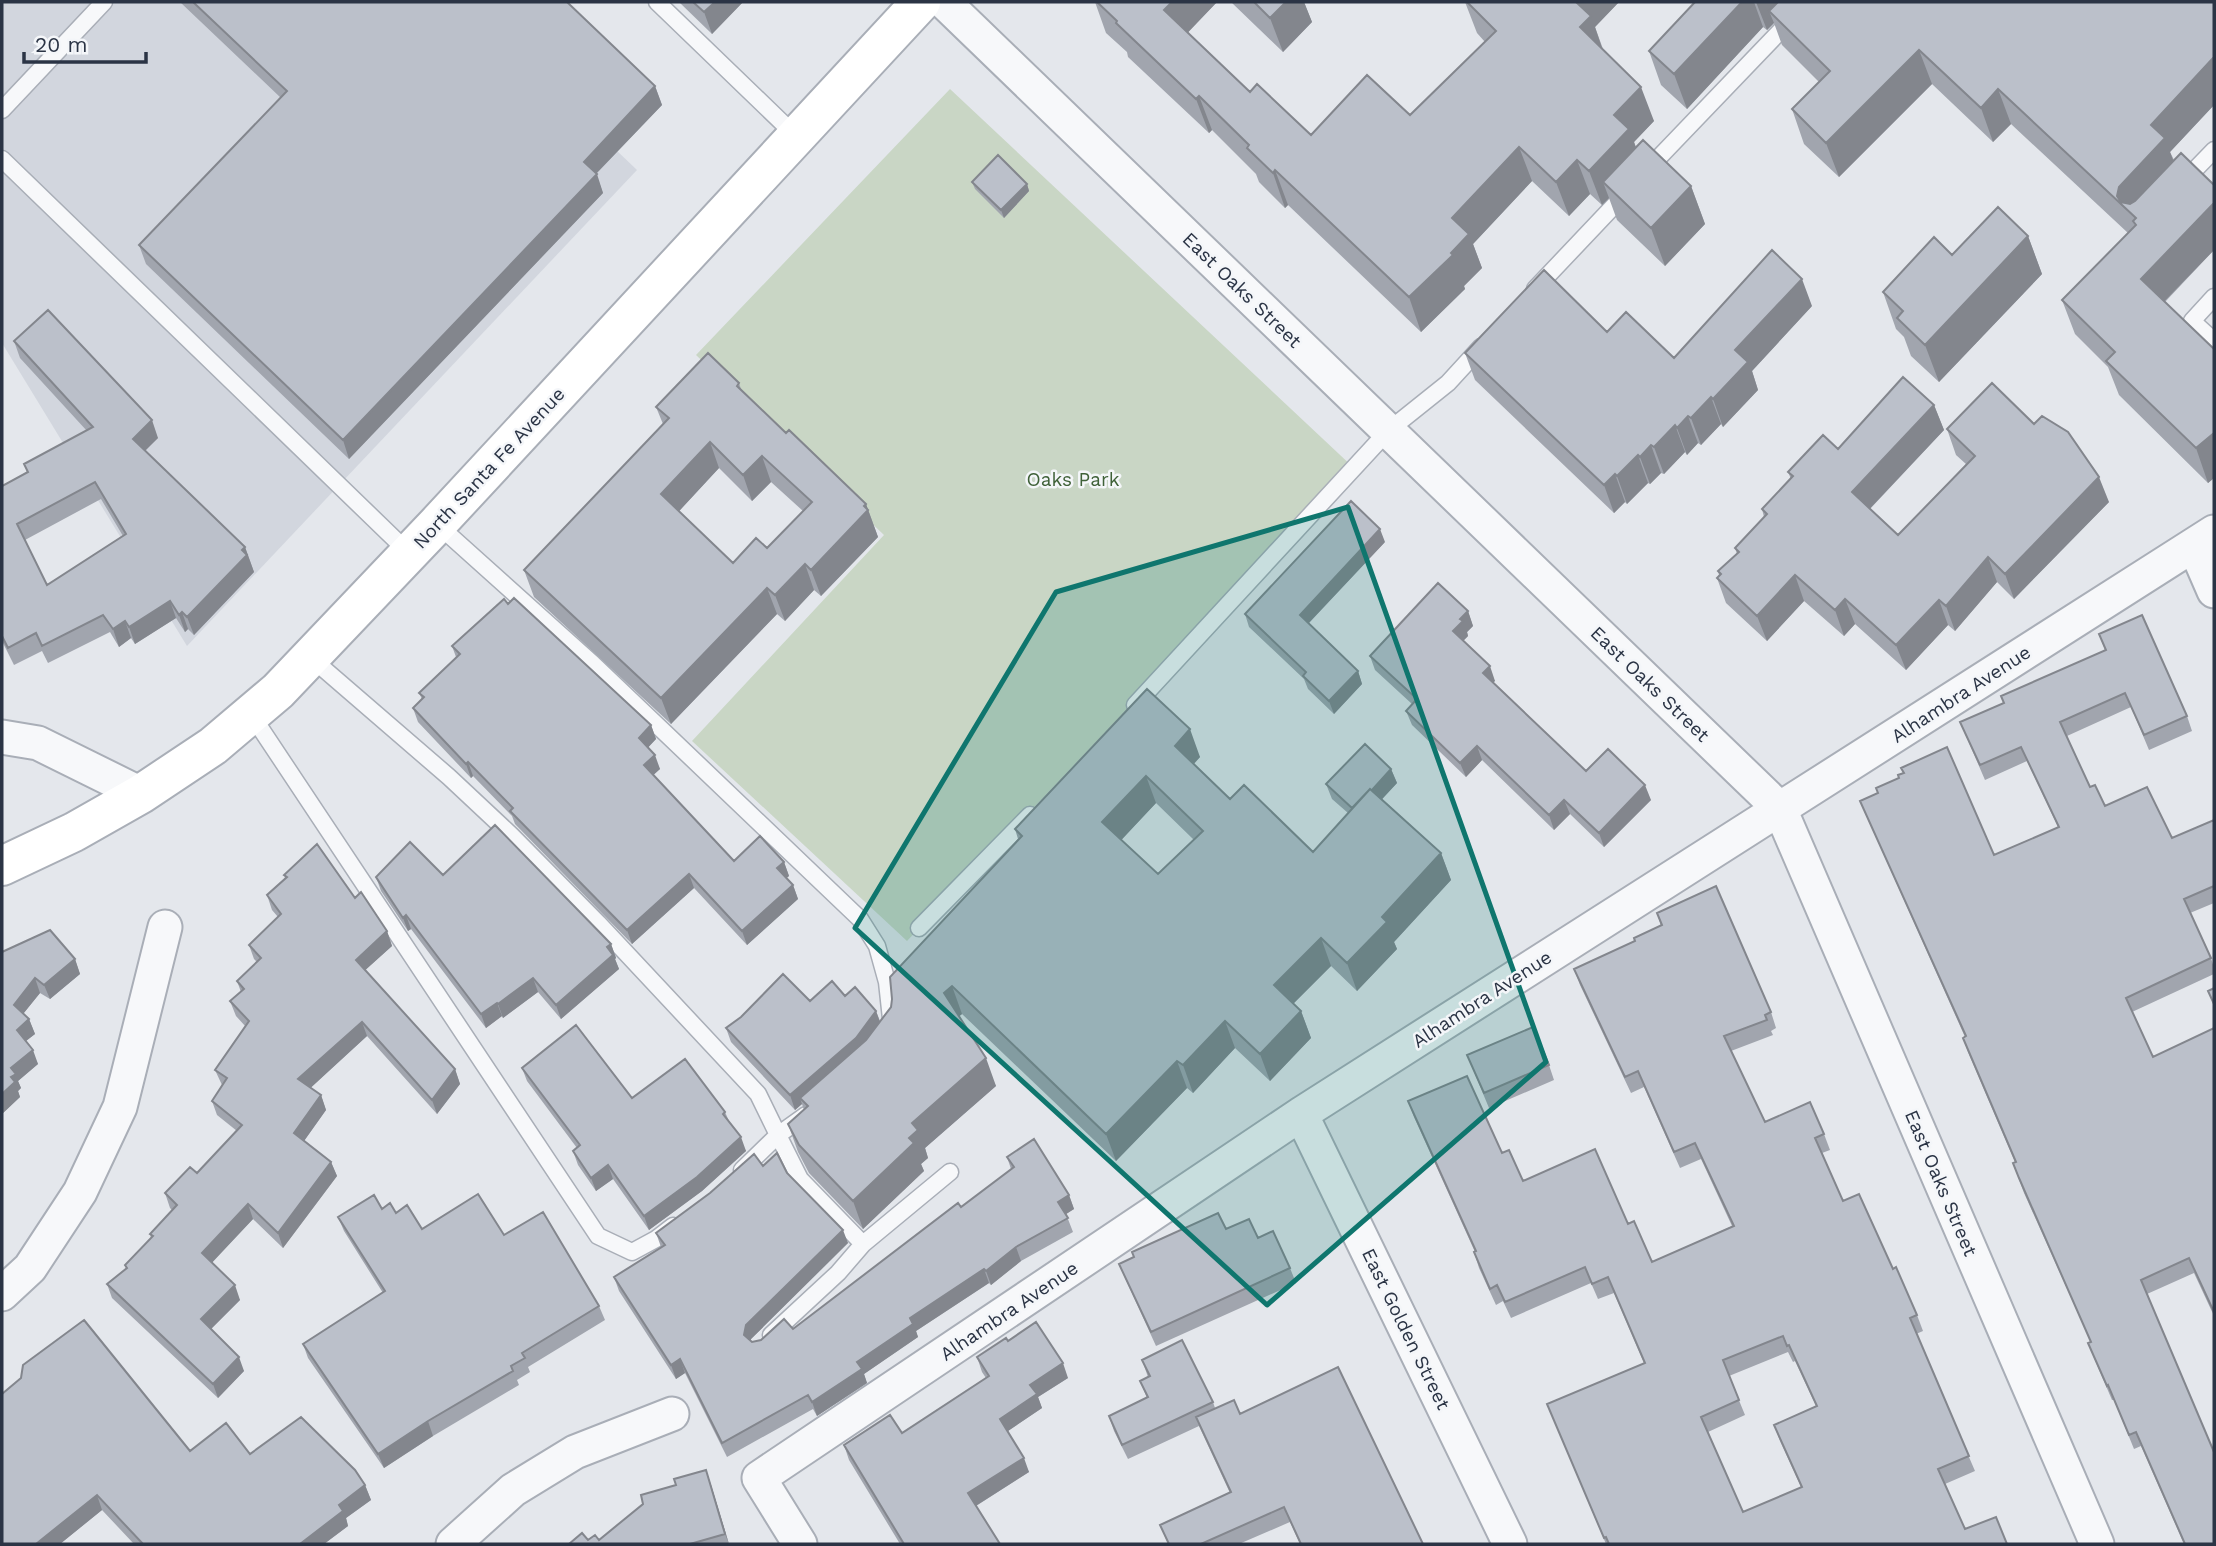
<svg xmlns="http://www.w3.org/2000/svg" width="2216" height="1546" viewBox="0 0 2216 1546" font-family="'Work Sans',sans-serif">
<rect width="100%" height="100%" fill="#e4e7ec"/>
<path fill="#d2d6de" d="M2,2H461L637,170L187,646L2,343Z"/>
<path fill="#c9d6c5" d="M950,89L1355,469L907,941L692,741L884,535L696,355Z"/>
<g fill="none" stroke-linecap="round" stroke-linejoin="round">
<defs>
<path id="lane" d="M657,2L796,136
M2,110L104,2
M2,159L409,553
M1645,172L1808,2
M2182,183L2214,150
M1535,289L1625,194
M2214,297L2192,321L2214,341
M437,524L593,664L860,919L877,946L887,982L892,1028
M310,657L449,777L512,836L598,923L758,1094L778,1135L742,1170
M1135,705L1388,431L1448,383L1481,347
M251,714L598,1236L632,1252L656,1239L673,1226
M919,928L1030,815
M863,1244L950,1172
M771,1335L838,1273L863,1244L800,1179L778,1135L806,1115"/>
<path id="street" d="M944,2L1780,809L2097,1544
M2194,545L2214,591
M2,737L38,743L141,794
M1301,1114L1510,1544
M2,1294L30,1268L80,1192L120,1107L165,927
M453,1544L513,1490L575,1452L672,1414
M800,1544L759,1478L1301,1114L2214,532"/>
<path id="secondary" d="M2,866L74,832L141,794L213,746L278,691L437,524L921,2"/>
</defs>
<use href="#lane" stroke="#a9aeb7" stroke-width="19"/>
<use href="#street" stroke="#a9aeb7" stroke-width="37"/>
<use href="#secondary" stroke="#a9aeb7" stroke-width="42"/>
<use href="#lane" stroke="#f7f8fa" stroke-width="16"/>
<use href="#street" stroke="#f7f8fa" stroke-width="33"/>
<use href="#secondary" stroke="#fff" stroke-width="38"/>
</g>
<path fill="#a1a5ae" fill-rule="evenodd" d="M180,2H567L655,86L662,105L596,174L603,193L349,459L146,264L139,245L281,98Z
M679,2H743L712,34Z
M1095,2H1217L1187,33L1250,92L1311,135L1410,115L1485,42L1477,33L1465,2H1619L1595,27L1603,49L1654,121L1634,142L1636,147L1691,186L1705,224L1665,266L1617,220L1609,198L1602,205L1590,194L1569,216L1532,181L1473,244L1482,268L1464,286L1465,289L1421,332L1288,205L1285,208L1259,182L1256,174L1212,130L1209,133L1128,57L1127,52L1106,33Z
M1231,2H1304L1312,22L1283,52Z
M1695,2H2214V105L2170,152L2174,160L2214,185V250L2165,302L2214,349V478L2208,483L2119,395L2108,367L2075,334L2062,300L2128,233L2011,124L1993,142L1932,84L1839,177L1804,144L1792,109L1819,82L1782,45L1774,23L1767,30L1763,27L1687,109L1661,85L1649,51Z
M972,182L1027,184L1029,191L1004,218L975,189Z
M2028,236L2042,274L1939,382L1911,356L1904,337L1896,329L1883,292L1952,255Z
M1812,306L1752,371L1758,390L1723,427L1721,424L1701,445L1698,443L1687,455L1685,452L1664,474L1661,473L1650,484L1648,483L1627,504L1625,502L1614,513L1475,380L1465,353L1607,332L1674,358Z
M14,341L158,438L145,450L245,547L254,572L194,635L188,629L185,632L176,618L135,644L131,638L119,647L110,632L48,663L42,651L14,665L2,641V486L27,472L24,464L87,431L20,358ZM101,499L123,536L47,585L25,540Z
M739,383L742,392L786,433L866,504L878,537L821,596L814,590L785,621L777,614L671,724L534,597L524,570L663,424L656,407ZM719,468L752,501L771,482L803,511L767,548L733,563L679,511Z
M1934,405L1944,430L1870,509L1898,535L1966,464L1956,455L1947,429L2109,502L2014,599L1997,582L1955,631L1948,625L1906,670L1855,624L1844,636L1804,601L1767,641L1726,603L1717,578L1719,575L1718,571L1737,554L1735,548L1764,517L1762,509L1791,479L1788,472Z
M1385,542L1309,623L1358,671L1362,684L1334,714L1308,689L1304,679L1249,627L1245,614Z
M508,604L651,725L656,739L648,747L660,769L653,775L734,861L784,862L789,876L786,878L793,885L798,899L747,945L694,888L632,944L515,824L512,816L473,776L471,778L418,722L413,708L422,699L419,693L456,657L452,646Z
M1468,611L1473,626L1467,632L1468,636L1463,641L1495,681L1493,682L1586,771L1651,800L1604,847L1570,814L1554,830L1482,760L1466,777L1412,725L1406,711L1412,704L1375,670L1370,656Z
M2099,634L2187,716L2192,731L2149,750L2131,707L2067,736L2090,787L2105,806L2172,838L2214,820V903L2190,913L2211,958L2214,968V974L2132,1012L2153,1057L2214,1028V1316L2194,1273L2147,1294L2214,1544H2184L2141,1446L2134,1449L2114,1400H2112L2094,1358L2088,1343L2091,1342L2024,1193L2013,1163L2015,1162L1968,1052L1963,1038L1965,1037L1866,815L1860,801L1994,855L2058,827L2027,761L1985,780L1960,722L2003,703L2105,650Z
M1147,689L1200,757L1194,764L1230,799L1313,852L1348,813L1332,799L1326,784L1391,769L1397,783L1382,799L1441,853L1451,880L1394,942L1397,949L1357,991L1331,966L1293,1004L1301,1011L1311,1038L1270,1081L1235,1048L1193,1093L1187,1088L1116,1161L962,1014L959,1016L996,1086L925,1148L928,1158L921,1164L924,1171L863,1229L809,1173L798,1152L788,1124L804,1110L802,1104L795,1110L731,1042L726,1028L810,1001L845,996L876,1011L880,1021L1018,839L1015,829ZM1156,803L1194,840L1158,874L1121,840Z
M284,875L355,898L387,931L392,946L365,970L455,1069L460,1084L437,1114L367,1036L310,1088L321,1095L326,1110L304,1141L331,1162L337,1176L283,1248L253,1219L212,1262L240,1300L211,1329L244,1371L218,1398L112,1298L107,1284L126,1269L125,1265L151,1238L150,1234L172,1210L170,1208L165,1193L197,1173L237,1131L217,1115L212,1101L222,1085L215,1070L246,1027L236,1016L230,1001L241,992L237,981L257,962L254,959L249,945L278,917L272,910L267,895L285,878Z
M443,875L611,944L616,958L615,959L619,969L561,1019L538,992L503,1018L502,1016L486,1028L411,929L408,931L381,891L376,877Z
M1657,913L1771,1012L1776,1028L1771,1031L1773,1035L1731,1051L1765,1122L1824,1134L1830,1150L1822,1153L1843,1201L1893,1269L1917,1315L1923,1331L1916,1334L1975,1471L1945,1484L1965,1529L2007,1544H1606L1547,1404L1644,1363L1614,1293L1598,1299L1591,1283L1511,1318L1503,1301L1496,1305L1479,1268L1474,1252H1475L1414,1117L1408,1101L1502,1153L1523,1181L1628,1224L1652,1262L1732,1226L1701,1159L1680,1168L1644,1087L1631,1093L1580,985L1574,969L1635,941L1661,926ZM1788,1352L1793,1362L1795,1361L1816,1406L1774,1425L1780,1441L1801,1487L1743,1512L1708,1432L1745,1415L1729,1376Z
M2,952L75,959L80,974L50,999L40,993L23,1014L29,1019L35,1034L26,1041L38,1064L18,1081L21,1088L18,1091L20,1097L2,1114Z
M1467,1055L1549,1065L1554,1080L1489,1108Z
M522,1068L632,1098L725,1112L729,1121L746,1151L702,1191L649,1230L613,1179L596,1191L578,1165L573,1151L577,1148L527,1081Z
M1007,1157L1069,1195L1074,1209L1066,1214L1073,1232L1021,1261L991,1285L989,1283L916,1331L918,1337L864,1374L867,1383L817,1416L813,1409L727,1457L685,1373L676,1379L619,1291L614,1277L661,1247L656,1233L763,1166L787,1173L848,1243L751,1339V1342H752L761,1340L793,1329L961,1207L1011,1169Z
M382,1209L396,1213L422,1229L504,1235L599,1306L605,1320L528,1367L530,1372L517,1380L519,1385L433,1436L384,1468L308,1358L303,1344L383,1293L344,1231L338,1217Z
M1226,1229L1258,1238L1290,1268L1296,1283L1156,1346L1125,1278L1119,1264Z
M1008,1341L1068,1378L1038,1397L1042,1408L1008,1431L1029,1472L976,1506L1000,1544H900L849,1460L844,1445L902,1433L986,1378L982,1372L977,1357Z
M1142,1360L1213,1402L1215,1408L1240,1414L1423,1544H1300L1290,1522L1239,1544H1168L1160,1525L1230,1493L1199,1426L1128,1459L1114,1431L1109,1416L1147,1398L1140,1381L1148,1377Z
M2,1394L190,1451L250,1454L365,1485L371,1500L346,1518L348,1526L324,1544H134L102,1510L60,1544H2Z
M711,1485L729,1544H569L588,1540H599Z"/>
<path fill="#83868d" d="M715,2H743L712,34L704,12Z
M1172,2H1217L1176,45L1164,10Z
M1286,2H1304L1312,22L1283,52L1270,18Z
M1575,2H1619L1595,27L1603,51L1580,27Z
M1742,2H1754L1763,27L1687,109L1674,74Z
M1756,2H1794L1769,11L1774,23L1767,30Z
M1919,50L1932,84L1839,177L1826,143Z
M2214,57V105L2170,152L2178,173L2135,218L2120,204L2117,196L2119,187L2151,125Z
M655,86L662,105L590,180L584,162Z
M1641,87L1654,121L1634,142L1641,163L1603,182L1609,198L1602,205L1589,171L1614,115Z
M1998,89L2011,124L1993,142L1981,108Z
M1199,96L1212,130L1209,133L1196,99Z
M1519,147L1532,181L1473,244L1482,268L1464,286L1465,289L1421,332L1409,297L1451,253L1452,218Z
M1577,160L1590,194L1569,216L1556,182Z
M1275,170L1288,205L1285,208L1273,173Z
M597,174L603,193L349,459L343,440Z
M1027,184L1029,191L1004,218L1001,210Z
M1691,186L1705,224L1665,266L1651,228Z
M2214,203V250L2153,313L2141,279Z
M2028,236L2042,274L1939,382L1925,345Z
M1802,279L1812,306L1752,371L1758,390L1723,427L1713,399L1735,350Z
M1711,397L1721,424L1701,445L1691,418Z
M1934,405L1944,430L1861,518L1852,492Z
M1688,416L1698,443L1687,455L1677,428Z
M152,420L158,438L140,456L133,439Z
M1675,425L1685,452L1664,474L1654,447Z
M2214,433V478L2208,483L2196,448Z
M710,442L719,468L670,521L661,494Z
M1651,445L1661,473L1650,484L1640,457Z
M1638,455L1648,483L1627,504L1617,476Z
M762,456L771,482L752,501L743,475Z
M1615,474L1625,502L1614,513L1604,485Z
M2099,477L2109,502L2014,599L2005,574Z
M866,504L878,537L821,596L811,570Z
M1380,529L1385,542L1304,628L1300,615Z
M245,547L254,572L194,635L187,617Z
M1988,557L1997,582L1955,631L1946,606Z
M805,564L814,590L785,621L775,595Z
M1795,575L1804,601L1767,641L1757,616Z
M767,588L777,614L671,724L661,698Z
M1845,599L1855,624L1844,636L1835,610Z
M1939,600L1948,625L1906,670L1896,645Z
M170,601L176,618L135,644L129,627Z
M1468,611L1473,626L1467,632L1468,636L1458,646L1453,631L1460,619Z
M182,612L188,629L185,632L179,615Z
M125,621L131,638L119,647L113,629Z
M1490,666L1495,681L1488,687L1483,673Z
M1358,671L1362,684L1334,714L1329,701Z
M651,725L656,739L644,752L639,738Z
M1190,729L1200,757L1185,773L1175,746Z
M1477,746L1482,760L1466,777L1460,763Z
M655,755L660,769L649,779L644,765Z
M468,762L473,776L471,778L466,764Z
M1391,769L1397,783L1359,824L1354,809Z
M1146,776L1156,803L1112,850L1102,822Z
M1645,785L1651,800L1604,847L1599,833Z
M1564,800L1570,814L1554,830L1549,815Z
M1441,853L1451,880L1394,942L1397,949L1357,991L1347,963L1382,917Z
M784,862L789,876L782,882L777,868Z
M689,874L694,888L632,944L627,930Z
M793,885L798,899L747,945L742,931Z
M406,915L411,929L408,931L403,918Z
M387,931L392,946L361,974L356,960Z
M1321,938L1331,966L1284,1013L1274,985Z
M611,944L616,958L615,959L619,969L561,1019L556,1005Z
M75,959L80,974L50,999L44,985Z
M35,978L40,993L19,1019L14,1005Z
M533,978L538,992L503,1018L498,1004Z
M952,986L962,1014L955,1020L944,993Z
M497,1003L502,1016L486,1028L481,1014Z
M876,1011L881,1025L861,1053L800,1098L802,1104L795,1110L790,1095Z
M1301,1011L1311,1038L1270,1081L1260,1054Z
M29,1019L35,1034L22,1044L17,1030Z
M1225,1021L1235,1048L1193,1093L1183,1065Z
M362,1022L367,1036L304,1094L298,1079Z
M33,1050L38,1064L18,1081L21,1088L18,1091L20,1097L2,1114V1094L11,1077V1068Z
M986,1058L996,1086L925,1148L928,1158L921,1164L924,1171L863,1229L853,1201L909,1138L912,1123Z
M1177,1061L1187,1088L1116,1161L1106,1134Z
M455,1069L460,1084L437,1114L432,1100Z
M321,1095L326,1110L299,1148L294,1133Z
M741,1137L746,1151L702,1191L649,1230L644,1216Z
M331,1162L337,1176L283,1248L278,1233Z
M608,1165L613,1179L596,1191L591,1178Z
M1069,1195L1074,1209L1063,1216L1058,1202Z
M248,1204L253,1219L208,1267L202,1253Z
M843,1230L848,1243L751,1339L749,1349L744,1335L746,1325Z
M1016,1247L1021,1261L991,1285L986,1271Z
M984,1269L989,1283L916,1331L918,1337L864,1374L867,1383L817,1416L812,1402L857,1362L910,1318Z
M235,1285L240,1300L206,1334L201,1319Z
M239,1357L244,1371L218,1398L213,1384Z
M680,1359L685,1373L676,1379L671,1365Z
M1063,1363L1068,1378L1038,1397L1042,1408L1005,1433L1000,1419L1030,1385Z
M428,1421L433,1436L384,1468L378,1454Z
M1024,1458L1029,1472L974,1507L968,1493Z
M706,1470L711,1485L729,1544L725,1534Z
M365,1485L371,1500L346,1518L348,1526L324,1544H300L339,1505Z
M97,1495L102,1510L60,1544H36Z"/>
<path fill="#bbc0ca" stroke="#83868d" stroke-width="2" fill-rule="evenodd" d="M193,2H567L655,86L584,162L597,174L343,440L139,245L287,91Z
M693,2H715L704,12Z
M1097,2H1172L1164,10L1250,92L1257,84L1311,135L1367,75L1410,115L1496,31L1467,2H1576L1591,16L1580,27L1641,87L1614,115L1629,129L1589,171L1577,160L1556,182L1519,147L1452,218L1469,234L1451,253L1453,255L1409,297L1275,170L1273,173L1247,148L1249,145L1199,96L1196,99L1116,23L1117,21Z
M1254,2H1286L1270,18Z
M1695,2H1742L1674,74L1649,51Z
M1778,2H2214V57L2151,125L2165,138L2119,187L2117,196L2121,202L2130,204L2135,201L2181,153L2214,185V203L2141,279L2214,349V433L2196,448L2106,361L2115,352L2062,300L2136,225L2133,221L2136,218L1998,89L1981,108L1919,50L1826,143L1792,109L1830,71L1769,11Z
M1643,140L1691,186L1651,228L1603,182Z
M998,155L1027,184L1001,210L972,182Z
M1998,207L2028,236L1925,345L1897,318L1903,311L1883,292L1934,237L1952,255Z
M1772,250L1802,279L1735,350L1748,362L1713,399L1711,397L1691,418L1688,416L1677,428L1675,425L1654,447L1651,445L1640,457L1638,455L1617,476L1615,474L1604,485L1465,353L1544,270L1607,332L1626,312L1674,358Z
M48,310L152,420L133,439L245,547L242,550L247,555L187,617L182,612L179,615L170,601L129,627L125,621L113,629L103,615L42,646L36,633L8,648L2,636V486L28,472L24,464L93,427L14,341ZM95,482L126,534L47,585L17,524Z
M708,353L739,383L737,386L786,433L789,430L866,504L864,506L868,510L811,570L805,564L775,595L767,588L661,698L524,570L669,418L656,407ZM710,442L743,475L762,456L812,502L767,548L756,538L733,563L661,494Z
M1903,377L1934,405L1852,492L1898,535L1975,456L1947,429L1992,383L2034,424L2042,416L2068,432L2099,477L2005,574L1988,557L1946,606L1939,600L1896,645L1845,599L1835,610L1795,575L1757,616L1717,578L1721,574L1718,571L1739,552L1735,548L1767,514L1762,509L1793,476L1788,472L1823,435L1838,449Z
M1351,501L1380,529L1300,615L1358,671L1329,701L1303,676L1306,672L1245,614Z
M1438,583L1468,611L1460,619L1463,621L1453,631L1490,666L1483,673L1586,771L1608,749L1645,785L1599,833L1564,800L1549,815L1477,746L1460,763L1406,711L1417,699L1370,656Z
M514,598L651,725L639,738L655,755L644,765L734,861L760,836L784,862L777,868L793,885L742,931L689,874L627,930L510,811L513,808L468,762L466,764L413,708L424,697L419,693L460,654L452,646L504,599L508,604Z
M2142,615L2187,716L2144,735L2125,693L2060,722L2090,787L2095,785L2105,806L2147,787L2172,838L2214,820V886L2184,899L2211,958L2126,998L2153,1057L2214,1028V1312L2189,1258L2141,1280L2214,1452V1544H2185L2136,1432L2129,1435L2108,1385L2107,1386L2088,1343L2091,1342L2019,1178L2013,1163L2016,1162L1963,1038L1966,1036L1860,801L1878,793L1876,788L1899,778L1898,775L1904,773L1901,768L1947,747L1994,855L2059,827L2021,747L1980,765L1960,722L2004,703L2001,696L2106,650L2099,634Z
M1147,689L1190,729L1175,746L1230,799L1244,785L1313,852L1370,789L1441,853L1382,917L1387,922L1347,963L1321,938L1274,985L1301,1011L1260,1054L1225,1021L1183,1065L1177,1061L1106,1134L952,986L944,993L986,1058L912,1123L918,1130L909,1138L914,1143L853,1201L799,1145L788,1124L808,1106L800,1098L866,1040L891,1007L892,999L890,977L1022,836L1015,829ZM1146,776L1203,831L1158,874L1102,822Z
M1365,744L1391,769L1372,790L1370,789L1352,808L1326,784Z
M495,825L611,944L607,947L613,955L556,1005L533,978L498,1004L497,1003L481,1014L406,915L403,918L376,877L410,842L443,875Z
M317,844L355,898L361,892L387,931L356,960L455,1069L432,1100L362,1022L298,1079L321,1095L294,1133L331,1162L278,1233L248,1204L202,1253L235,1285L201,1319L239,1357L213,1384L107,1284L127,1268L125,1265L153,1236L150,1234L177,1205L165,1193L190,1167L197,1173L242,1125L212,1101L227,1078L215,1070L249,1021L230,1001L244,989L237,981L261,958L249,945L281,914L267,895L287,877L284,875Z
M1716,886L1771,1012L1765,1015L1767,1020L1724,1036L1765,1122L1810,1102L1824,1134L1815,1138L1843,1201L1859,1194L1893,1269L1896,1267L1917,1315L1910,1318L1969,1456L1938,1469L1965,1529L1996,1517L2007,1544H1609L1606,1537L1604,1538L1547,1404L1645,1363L1608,1277L1592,1284L1585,1267L1505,1302L1497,1285L1490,1289L1474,1252L1476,1251L1408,1101L1467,1076L1502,1153L1509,1150L1523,1181L1595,1149L1628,1224L1634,1221L1652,1262L1734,1226L1695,1143L1674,1152L1638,1071L1625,1077L1574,969L1635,941L1634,938L1662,925L1657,913ZM1783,1336L1787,1346L1789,1345L1817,1406L1774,1425L1802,1487L1743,1512L1701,1417L1739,1400L1723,1360Z
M50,930L75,959L44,985L35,978L14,1005L29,1019L17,1030L33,1050L11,1068L16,1074L11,1077L15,1082L2,1094V952Z
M783,974L810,1001L832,981L845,996L855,987L876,1011L856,1038L790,1095L726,1028L741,1017Z
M2214,988V1004L2208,991Z
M576,1025L632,1098L685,1059L725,1112L723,1114L741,1137L697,1177L644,1216L608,1165L591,1178L573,1151L580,1145L522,1068Z
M1533,1027L1549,1065L1484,1093L1467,1055Z
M1034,1139L1069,1195L1058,1202L1068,1218L1016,1247L986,1271L984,1269L910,1318L913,1324L857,1362L862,1369L812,1402L808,1395L722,1443L680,1359L671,1365L614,1277L665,1245L656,1233L710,1193L754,1154L763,1166L777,1153L787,1173L843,1230L746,1325L744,1335L752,1342L761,1340L784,1319L793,1329L958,1203L961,1207L1014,1167L1007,1157Z
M478,1194L504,1235L543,1212L599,1306L522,1353L525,1358L511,1366L513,1371L428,1421L378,1454L303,1344L385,1291L338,1217L374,1195L382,1209L390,1203L396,1213L407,1205L422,1229Z
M1218,1213L1226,1229L1249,1219L1258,1238L1273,1231L1290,1268L1151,1332L1119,1264L1134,1257L1132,1252Z
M84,1320L190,1451L226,1423L250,1454L301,1417L355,1470L365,1485L339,1505L343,1511L300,1544H143L97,1495L36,1544H2V1394L21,1378L23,1365Z
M1036,1322L1063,1363L1030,1385L1037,1394L1000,1419L1024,1458L968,1493L1000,1544H904L844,1445L890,1415L902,1433L989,1376L977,1357L1006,1338L1008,1341Z
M1182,1340L1213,1402L1122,1445L1109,1416L1148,1397L1140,1381L1150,1376L1142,1360Z
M1338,1367L1423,1544H1301L1284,1507L1201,1544H1169L1160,1525L1231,1492L1196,1417L1234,1400L1240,1414Z
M706,1470L725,1534L690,1544H569L582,1533L588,1540L595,1535L599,1540L643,1504L641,1495L676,1485L674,1479Z"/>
<path fill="#0f766e" fill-opacity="0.2" stroke="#0f766e" stroke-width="5" stroke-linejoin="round" d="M1348,507L1546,1062L1267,1305L855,928L1056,592Z"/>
<g text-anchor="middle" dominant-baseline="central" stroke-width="5" stroke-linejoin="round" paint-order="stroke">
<g font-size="19" fill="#2b3445" stroke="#f4f6f9">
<text transform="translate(1242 290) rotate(44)">East Oaks Street</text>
<text transform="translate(489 468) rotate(-47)">North Santa Fe Avenue</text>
<text transform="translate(1650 684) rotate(44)">East Oaks Street</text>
<text transform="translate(1961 694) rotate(-33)">Alhambra Avenue</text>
<text transform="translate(1482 999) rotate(-33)">Alhambra Avenue</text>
<text transform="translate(1941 1183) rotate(67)">East Oaks Street</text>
<text transform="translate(1009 1311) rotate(-34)">Alhambra Avenue</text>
<text transform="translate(1406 1329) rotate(64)">East Golden Street</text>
</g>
<g font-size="19" fill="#3f6138" stroke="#f4f6f9">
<text x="1073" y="479">Oaks Park</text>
</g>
</g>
<rect width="2216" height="1546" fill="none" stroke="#2b3445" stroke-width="7"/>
<path d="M24 52v10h122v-10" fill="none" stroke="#2b3445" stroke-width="3.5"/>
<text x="35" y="52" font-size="21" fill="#2b3445" stroke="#f4f6f9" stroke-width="5" paint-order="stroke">20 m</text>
</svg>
